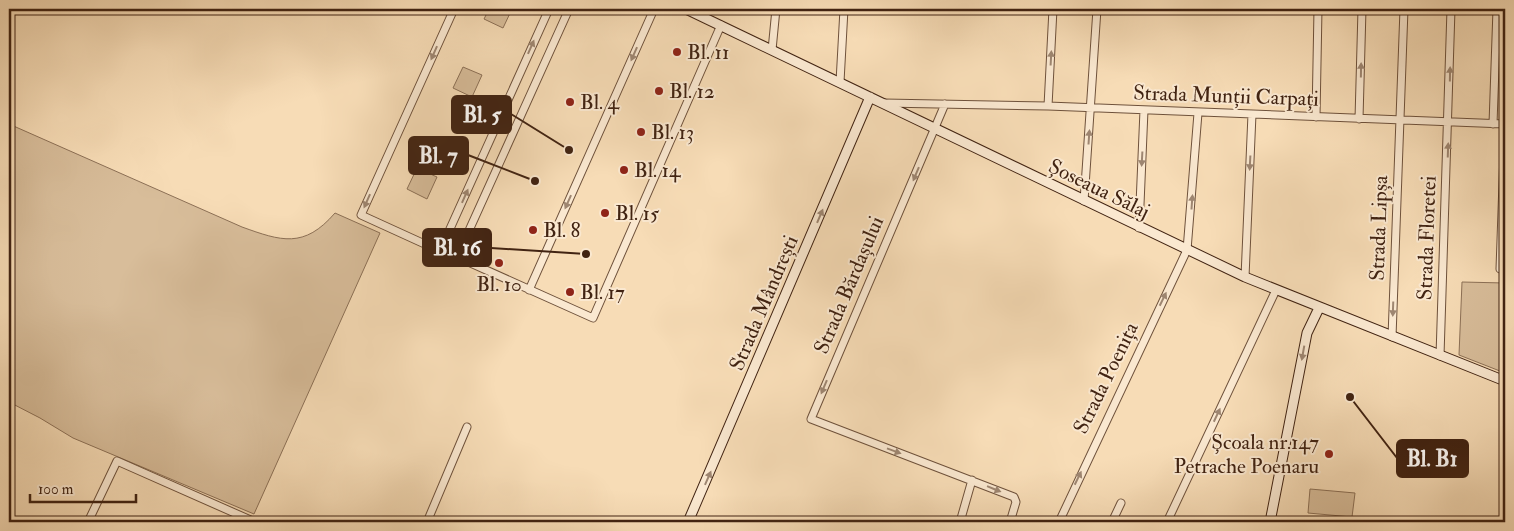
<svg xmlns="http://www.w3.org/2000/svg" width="1514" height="531" viewBox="0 0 1514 531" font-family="'IM FELL Double Pica',serif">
<rect width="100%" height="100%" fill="#f7dcb6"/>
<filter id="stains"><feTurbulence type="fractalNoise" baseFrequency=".004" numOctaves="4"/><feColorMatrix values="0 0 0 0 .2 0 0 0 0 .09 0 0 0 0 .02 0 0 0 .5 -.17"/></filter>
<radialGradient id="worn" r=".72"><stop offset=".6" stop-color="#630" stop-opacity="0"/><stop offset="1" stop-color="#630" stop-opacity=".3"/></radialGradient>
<path fill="#d8bd9a" stroke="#8c7056" d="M489,9H512L503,28L484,19Z
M463,67L482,75L472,97L453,88Z
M9,124L242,227C281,241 304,249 335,213L380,233L254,514L73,438L40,418L9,402Z
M417,168L437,177L427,199L407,189Z
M1462,282L1505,283V373L1459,355Z
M1310,489L1355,493L1352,517L1308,513Z"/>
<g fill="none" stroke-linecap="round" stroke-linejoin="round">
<defs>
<path id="street" d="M454,9L361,215L440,251L549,9
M569,9L457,257L593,318L721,25
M772,50L776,9
M840,82L844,9
M884,103L1048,106L1505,124
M945,104L811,419L1014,497L1016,502L1010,522
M1048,106L1053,9
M1316,117L1318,9
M1359,119L1362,9
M1493,124L1497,9
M1084,201L1097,9
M1139,228L1144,110
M1500,269L1505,124
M1245,277L1252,114
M529,290L654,9
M1392,337L1404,9
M1440,356L1451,9
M88,522L117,461L255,522
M427,522L467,427
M960,522L972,480
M1059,522L1187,250L1198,113
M1112,522L1121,503
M1167,522L1276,290"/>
<path id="secondary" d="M686,9L1245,277L1505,381
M688,522L870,97
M1270,522L1307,333L1319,308"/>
</defs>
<use href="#street" stroke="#6e513b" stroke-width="9"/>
<use href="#secondary" stroke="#412312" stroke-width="11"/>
<use href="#street" stroke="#fae8d0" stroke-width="7"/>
<use href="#secondary" stroke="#fae8d0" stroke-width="9"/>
</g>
<defs><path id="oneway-solid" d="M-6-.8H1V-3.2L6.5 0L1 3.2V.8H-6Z" transform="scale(1.25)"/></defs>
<g fill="#9e8671">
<use href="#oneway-solid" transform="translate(531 47) rotate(-66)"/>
<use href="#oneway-solid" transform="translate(434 53) rotate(114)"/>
<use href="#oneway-solid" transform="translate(634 54) rotate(114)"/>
<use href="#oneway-solid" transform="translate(1051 58) rotate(-87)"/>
<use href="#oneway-solid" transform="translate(1361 70) rotate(-89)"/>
<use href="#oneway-solid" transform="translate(1450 74) rotate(-89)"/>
<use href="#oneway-solid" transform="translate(1089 137) rotate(-86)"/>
<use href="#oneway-solid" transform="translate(1448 150) rotate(-88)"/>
<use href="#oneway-solid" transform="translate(1142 159) rotate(93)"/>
<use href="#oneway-solid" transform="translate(1250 163) rotate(93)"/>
<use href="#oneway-solid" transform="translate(916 174) rotate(113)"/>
<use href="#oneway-solid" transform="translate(465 196) rotate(-66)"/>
<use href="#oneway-solid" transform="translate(367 201) rotate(114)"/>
<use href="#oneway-solid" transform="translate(568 202) rotate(114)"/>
<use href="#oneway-solid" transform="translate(1192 202) rotate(-86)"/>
<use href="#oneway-solid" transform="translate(820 216) rotate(-67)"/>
<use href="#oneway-solid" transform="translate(1163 299) rotate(-64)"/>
<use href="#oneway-solid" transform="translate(1393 309) rotate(92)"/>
<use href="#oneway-solid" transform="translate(1303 353) rotate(100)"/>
<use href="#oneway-solid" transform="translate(824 387) rotate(113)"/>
<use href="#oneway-solid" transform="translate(1217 415) rotate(-65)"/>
<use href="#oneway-solid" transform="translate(894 451) rotate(20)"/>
<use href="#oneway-solid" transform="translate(708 478) rotate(-66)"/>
<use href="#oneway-solid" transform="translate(1078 478) rotate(-64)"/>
<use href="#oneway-solid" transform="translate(994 489) rotate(22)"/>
</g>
<g fill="#8f2418" stroke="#fae8d0" stroke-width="2">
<circle cx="677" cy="52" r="5"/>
<circle cx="659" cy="91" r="5"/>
<circle cx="570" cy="102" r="5"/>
<circle cx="641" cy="132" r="5"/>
<circle cx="624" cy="170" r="5"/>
<circle cx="605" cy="213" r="5"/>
<circle cx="533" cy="230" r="5"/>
<circle cx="499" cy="263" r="5"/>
<circle cx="570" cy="292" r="5"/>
<circle cx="1329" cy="454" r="5"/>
</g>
<g text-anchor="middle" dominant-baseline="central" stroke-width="4" stroke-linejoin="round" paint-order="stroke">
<g font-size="21" fill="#412312" stroke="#fae8d0" text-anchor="start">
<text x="687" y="52">Bl. 11</text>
<text x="669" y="91">Bl. 12</text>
<text x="580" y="102">Bl. 4</text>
<text x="651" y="132">Bl. 13</text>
<text x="634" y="170">Bl. 14</text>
<text x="615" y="213">Bl. 15</text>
<text x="543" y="230">Bl. 8</text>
<text x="499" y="284" text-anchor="middle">Bl. 10</text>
<text x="580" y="292">Bl. 17</text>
<text x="1319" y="442" text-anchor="end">Școala nr.147<tspan x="1319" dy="24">Petrache Poenaru</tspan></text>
</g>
<g font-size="21" fill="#412312" stroke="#fae8d0">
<text transform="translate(1226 96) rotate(2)">Strada Munții Carpați</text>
<text transform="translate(1099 189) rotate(26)">Șoseaua Sălaj</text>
<text transform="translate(1379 228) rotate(-88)">Strada Lipșa</text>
<text transform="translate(1427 238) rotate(-88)">Strada Floretei</text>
<text transform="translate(849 285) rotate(-67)">Strada Bărdașului</text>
<text transform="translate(764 303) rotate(-67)">Strada Mândrești</text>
<text transform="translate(1106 378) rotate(-64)">Strada Poenița</text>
</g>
</g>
<path fill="none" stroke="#412312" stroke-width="2" d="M569 150L511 114M535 181L468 155M586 254L491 248M1350 397L1397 458"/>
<g fill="#412312" stroke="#fae8d0" stroke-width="2">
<circle cx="569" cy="150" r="5"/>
<circle cx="535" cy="181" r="5"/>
<circle cx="586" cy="254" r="5"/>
<circle cx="1350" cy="397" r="5"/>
</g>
<g fill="#412312" stroke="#412312" stroke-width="2">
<rect x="452" y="96" width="59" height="37" rx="5"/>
<rect x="409" y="137" width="59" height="37" rx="5"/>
<rect x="423" y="229" width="68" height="37" rx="5"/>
<rect x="1397" y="440" width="71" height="37" rx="5"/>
</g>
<g font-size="22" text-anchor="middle" font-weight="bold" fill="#fff">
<text x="482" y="122">Bl. 5</text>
<text x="438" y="163">Bl. 7</text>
<text x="457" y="255">Bl. 16</text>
<text x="1432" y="466">Bl. B1</text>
</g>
<rect width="1514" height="531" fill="none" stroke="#f7dcb6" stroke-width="30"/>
<rect x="10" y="10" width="1494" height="511" fill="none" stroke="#412312" stroke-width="2.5"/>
<rect x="15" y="15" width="1484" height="501" fill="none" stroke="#412312"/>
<path d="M30 494v8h106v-8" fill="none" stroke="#412312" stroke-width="2.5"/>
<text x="38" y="494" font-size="15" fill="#412312" stroke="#fae8d0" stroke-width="4" paint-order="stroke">100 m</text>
<rect width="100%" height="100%" filter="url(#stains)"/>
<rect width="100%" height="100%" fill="url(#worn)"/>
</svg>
